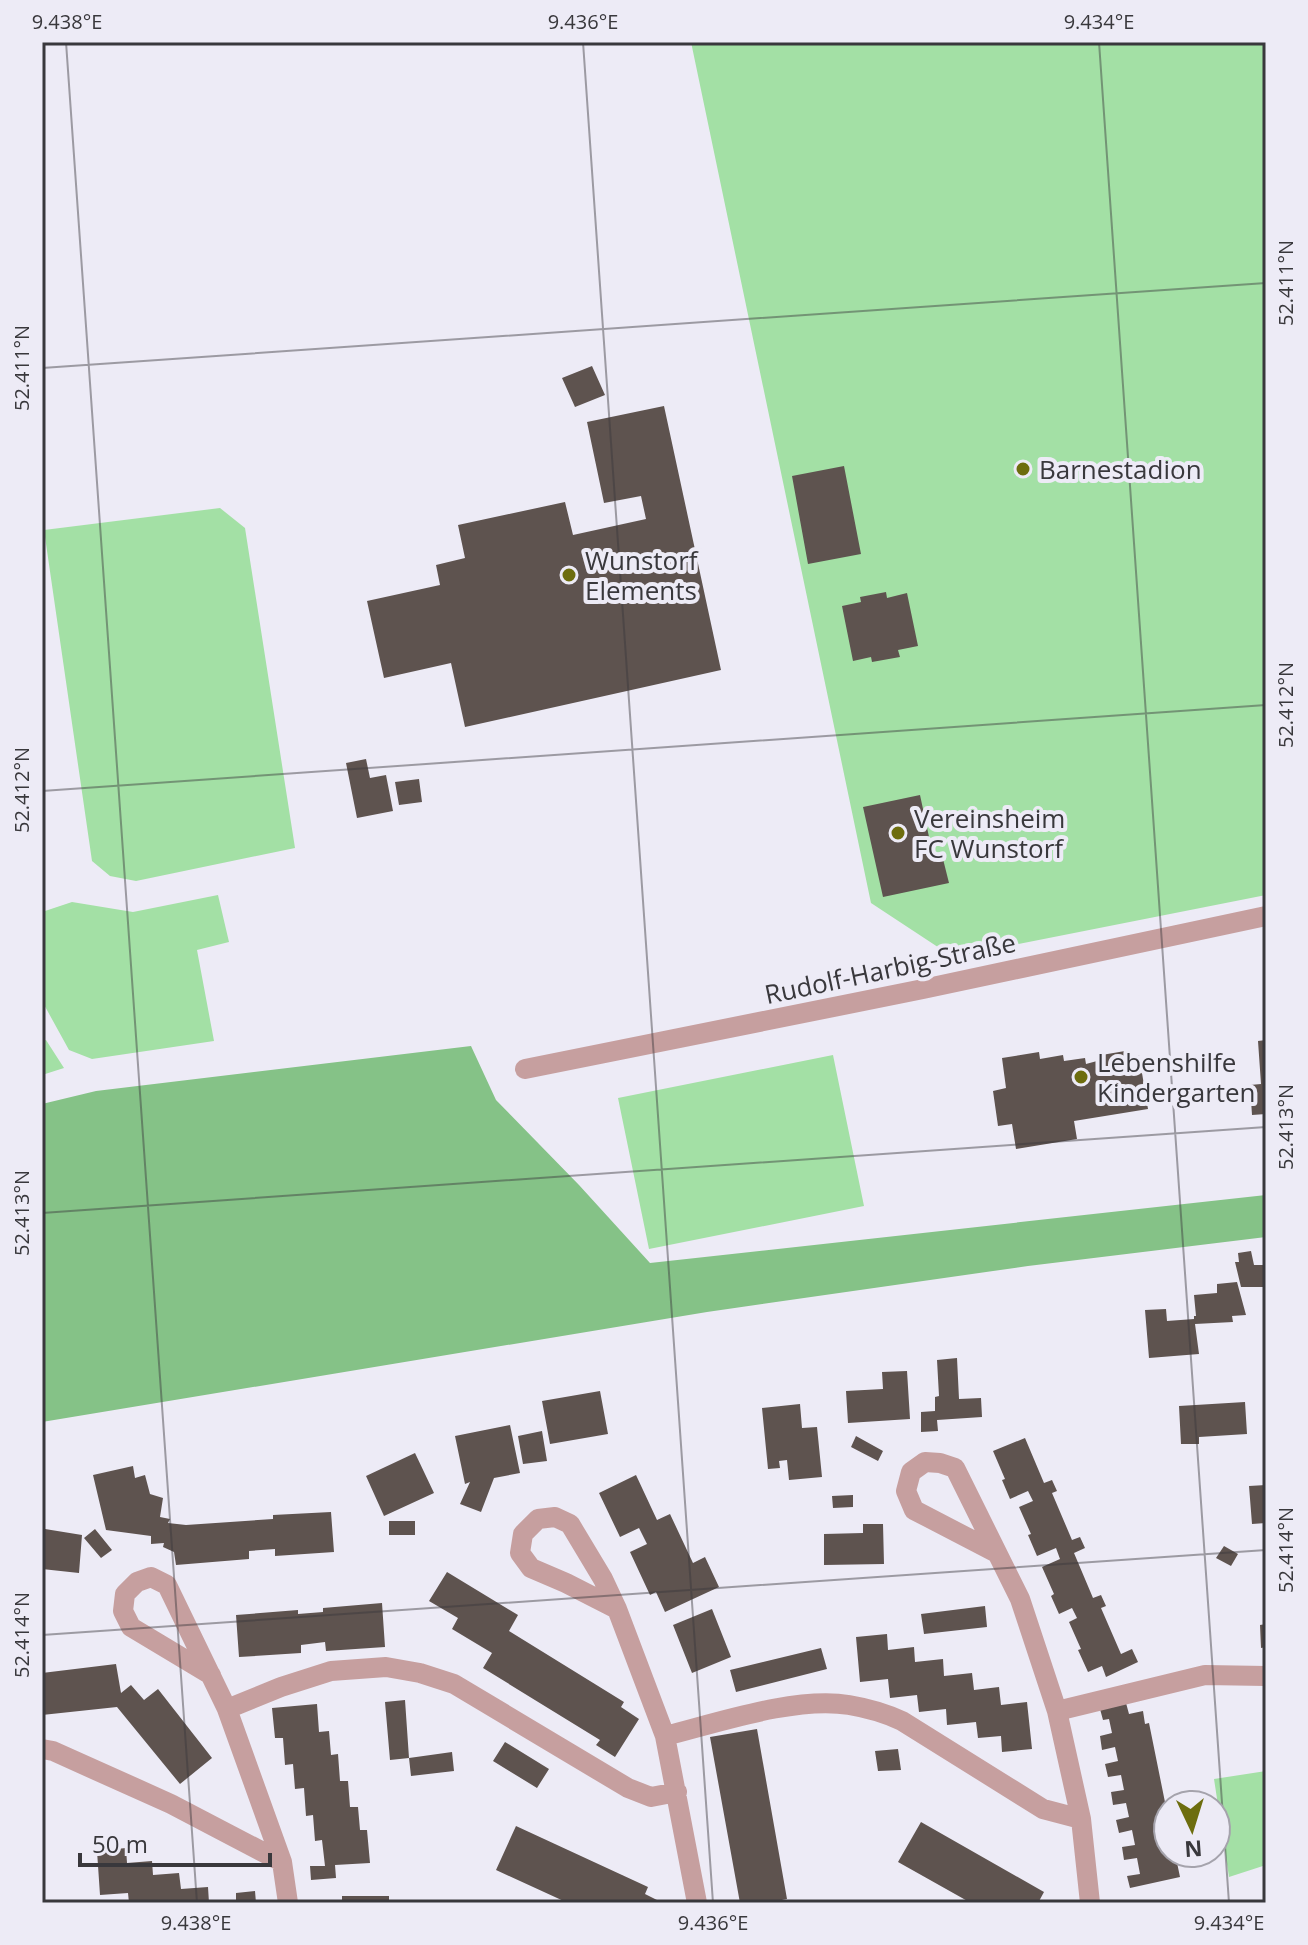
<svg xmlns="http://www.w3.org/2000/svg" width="1308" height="1945" viewBox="0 0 1308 1945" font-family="'Open Sans',sans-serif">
<rect width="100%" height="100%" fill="#edebf6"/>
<path fill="#a3e0a5" d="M691,42H1266V895L953,957L871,903Z
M220,508L245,528L295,848L136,881L110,876L92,861L44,530Z
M218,895L229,942L197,950L214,1041L92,1059L69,1050L42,1001V912L72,902L133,912Z
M46,1040L64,1068L42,1075V1041Z
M833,1055L864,1206L649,1249L618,1098Z
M1266,1771V1865L1229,1877L1214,1779Z"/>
<path fill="#85c287" d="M471,1046L496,1100L579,1185L650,1263L1266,1195V1237L1028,1266L707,1312L42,1422V1104L96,1091Z"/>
<path fill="#5e534f" d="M592,366L605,395L575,407L562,378Z
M664,406L721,670L465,727L451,663L384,678L367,601L440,585L436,565L465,558L458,525L565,502L573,535L646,519L641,496L604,503L587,422Z
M844,466L861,554L808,564L792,476Z
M886,592L887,598L907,593L918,646L898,650L900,657L872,662L871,657L853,661L842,606L861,602L860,597Z
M366,759L370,778L386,775L393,811L357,818L346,763Z
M419,779L422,802L399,805L395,782Z
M920,795L934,860L943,859L949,883L883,897L863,807Z
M1266,1040V1114L1252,1115L1250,1085L1261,1084L1258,1041Z
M1125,1051L1126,1057L1139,1055L1148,1109L1074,1121L1077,1139L1016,1149L1012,1124L998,1126L993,1091L1006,1088L1002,1058L1039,1052L1040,1059L1063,1055L1064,1061L1085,1058L1086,1064L1097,1061L1096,1056Z
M1251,1251L1254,1265H1266V1287H1241L1235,1262H1239L1238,1253Z
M1237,1282L1246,1315L1232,1316L1233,1322L1195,1324L1199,1354L1149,1358L1145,1310L1166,1309L1167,1321L1194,1319V1316H1196L1194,1295L1217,1293V1284Z
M957,1358L959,1399L981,1398L982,1417L937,1420L938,1431L921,1432V1412L935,1411V1397L939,1396L937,1360Z
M907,1371L910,1419L848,1423L846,1391L883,1389L882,1372Z
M600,1391L608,1434L550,1444L542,1401Z
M1245,1402L1247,1434L1199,1437V1444H1181L1179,1406Z
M800,1404L802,1428L817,1427L822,1477L789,1480L787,1460L779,1461L780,1468L768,1469L762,1408Z
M510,1425L520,1473L494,1478L481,1512L460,1504L470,1482L465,1484L455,1436Z
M542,1431L547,1461L523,1464L518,1436Z
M856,1436L883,1451L878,1461L851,1447Z
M1025,1438L1044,1483L1052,1480L1057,1491L1052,1493L1072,1540L1080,1537L1085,1548L1074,1553L1093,1598L1101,1595L1106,1606L1101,1608L1121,1654L1132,1649L1138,1662L1106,1677L1102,1666L1088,1672L1078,1650L1081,1649L1069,1622L1077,1618L1072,1608L1059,1614L1051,1596L1054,1594L1042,1567L1060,1559L1056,1548L1037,1556L1028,1535L1031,1534L1019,1507L1033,1501L1028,1491L1010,1499L1002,1480L1005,1479L993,1451Z
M415,1453L434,1493L384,1516L366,1476Z
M133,1466L135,1478L145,1475L150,1494L163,1498L160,1517L170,1519L168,1523L186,1525L273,1519V1515L331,1512L334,1552L275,1556V1549L249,1551V1559L176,1565L174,1552L163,1547L164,1543L151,1544V1536L106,1530L93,1475Z
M636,1475L657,1520L670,1514L693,1563L705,1557L719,1587L665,1612L656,1592L650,1595L630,1552L647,1544L639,1528L620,1537L599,1493Z
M1266,1485V1523L1252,1524L1249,1486Z
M853,1495V1507L833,1508L832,1496Z
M43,1519L45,1529L82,1535L79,1573L42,1569Z
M389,1521H415V1535H389Z
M863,1524H883L884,1564L824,1565V1534L863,1533Z
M95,1529L112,1550L101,1558L84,1538Z
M1224,1546L1238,1554L1231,1566L1216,1558Z
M447,1572L518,1615L509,1631L624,1702L621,1707L639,1719L615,1757L596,1745L600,1740L483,1668L492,1653L452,1629L458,1618L429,1601Z
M382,1603L385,1647L326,1651L325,1642L301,1645V1653L239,1657L236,1615L298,1610V1614L323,1612V1608Z
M985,1606L987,1627L924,1634L921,1614Z
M712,1609L731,1657L692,1673L673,1625Z
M1266,1624V1647L1261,1648L1260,1625Z
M887,1634L888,1650L914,1647L915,1662L943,1659L944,1676L972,1673L974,1690L999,1687L1001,1705L1027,1702L1032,1749L1002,1752L1001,1736L978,1738L976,1722L947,1725L946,1709L919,1712L917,1695L890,1698L888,1679L860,1682L856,1637Z
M821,1648L827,1669L736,1692L730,1670Z
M116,1664L121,1693L131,1685L144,1700L158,1689L212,1758L180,1784L117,1707L42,1715V1673Z
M405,1700L409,1758L452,1752L454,1771L411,1776L409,1758L390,1760L385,1702Z
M1126,1703L1129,1714L1143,1711L1145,1724L1149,1723L1168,1817V1853H1175L1180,1877L1130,1888L1127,1876L1140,1874L1137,1858L1124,1860L1122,1847L1135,1845L1132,1830L1119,1833L1116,1820L1129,1817L1126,1803L1113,1805L1111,1792L1124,1790L1121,1775L1108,1777L1105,1764L1118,1761L1115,1747L1102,1750L1100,1736L1112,1733L1109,1719L1103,1720L1100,1709Z
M317,1704L319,1732L329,1731L331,1755L338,1754L340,1781H348L350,1807H358L360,1830H367L370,1863L335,1865L336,1878L311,1880L310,1866H325L322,1840L315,1841L313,1815L306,1816L304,1788L295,1789L293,1764L285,1765L283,1738H275L272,1708Z
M757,1729L787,1899L766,1903H740L710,1737Z
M505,1742L549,1769L537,1788L493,1761Z
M898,1749L901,1770L878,1771L875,1751Z
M921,1822L1044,1892L1038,1903H971L898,1862Z
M516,1826L648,1887L645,1894L663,1903H568L496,1870Z
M126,1848L127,1863L152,1861L153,1875L179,1873L181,1889L208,1887L209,1903H129L128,1893L100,1895L97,1851Z
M255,1891L256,1903H236V1893Z
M342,1896H389V1903H342Z"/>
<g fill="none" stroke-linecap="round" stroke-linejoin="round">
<path stroke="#c69f9f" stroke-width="20" d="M525,1069L923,989L1266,916
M997,1553L914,1510L906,1491L911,1472L925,1462L940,1463L955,1468L1020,1599L1057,1711L1081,1819L1090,1903
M617,1609L566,1583L531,1568L520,1553L523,1534L538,1519L555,1517L570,1524L603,1579L617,1609L665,1736L697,1903
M211,1675L131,1627L123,1611L125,1594L137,1582L151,1577L167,1585L227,1709L282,1862L288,1903
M227,1709L281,1687L331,1671L386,1667L420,1673L454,1684L628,1788L651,1797L677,1792
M1057,1711L1205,1675L1266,1676
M665,1736C717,1723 796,1696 849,1705C867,1708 885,1713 902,1721L1043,1809L1081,1819
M42,1749L53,1751L171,1804L282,1862"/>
</g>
<path fill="none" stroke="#39383c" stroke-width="2" stroke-opacity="0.45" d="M66,42L197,1903M583,42L713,1903M1099,42L1229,1903M42,368L1266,283M42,791L1266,705M42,1213L1266,1127M42,1635L1266,1550"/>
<g fill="#6d6d0e" stroke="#edebf6" stroke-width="3">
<circle cx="1023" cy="469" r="8"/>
<circle cx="569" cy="575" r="8"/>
<circle cx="898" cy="833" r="8"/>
<circle cx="1081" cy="1077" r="8"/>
</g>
<g text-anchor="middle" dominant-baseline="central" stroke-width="8" stroke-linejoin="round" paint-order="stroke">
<g font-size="26" fill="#39383c" stroke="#edebf6" text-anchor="start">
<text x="1039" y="469">Barnestadion</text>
<text x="585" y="560">Wunstorf<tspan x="585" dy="30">Elements</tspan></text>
<text x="914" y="818">Vereinsheim<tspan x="914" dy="30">FC Wunstorf</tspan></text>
<text x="1097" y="1062">Lebenshilfe<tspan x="1097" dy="30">Kindergarten</tspan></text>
</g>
<g font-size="26" fill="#39383c" stroke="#edebf6">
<text transform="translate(890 968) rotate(-12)">Rudolf-Harbig-Straße</text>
</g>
</g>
<rect width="1308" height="1945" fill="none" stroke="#edebf6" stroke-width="88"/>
<g transform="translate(1192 1829) rotate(176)"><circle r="38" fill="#edebf6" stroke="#a5a3ac" stroke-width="2"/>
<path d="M0-6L14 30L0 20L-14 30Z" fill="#6d6d0e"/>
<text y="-12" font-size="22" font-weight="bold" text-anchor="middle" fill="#39383c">N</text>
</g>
<path d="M80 1853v12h190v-12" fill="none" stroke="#39383c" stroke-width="4"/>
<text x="92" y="1853" font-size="24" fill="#39383c" stroke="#edebf6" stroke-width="6" paint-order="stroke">50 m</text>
<rect x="44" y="44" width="1220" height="1857" fill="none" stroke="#39383c" stroke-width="3"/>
<g font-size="20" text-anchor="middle" fill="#39383c">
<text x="67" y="29">9.438°E</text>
<text x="583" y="29">9.436°E</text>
<text x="1099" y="29">9.434°E</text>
<text transform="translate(1286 283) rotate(-90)" y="7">52.411°N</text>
<text transform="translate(22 368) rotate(-90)" y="7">52.411°N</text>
<text transform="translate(1286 705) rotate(-90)" y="7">52.412°N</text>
<text transform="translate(22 790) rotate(-90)" y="7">52.412°N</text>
<text transform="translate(1286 1127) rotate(-90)" y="7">52.413°N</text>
<text transform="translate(22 1213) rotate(-90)" y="7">52.413°N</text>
<text transform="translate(1286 1550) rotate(-90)" y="7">52.414°N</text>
<text transform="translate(22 1635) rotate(-90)" y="7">52.414°N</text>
<text x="196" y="1930">9.438°E</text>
<text x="713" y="1930">9.436°E</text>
<text x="1229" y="1930">9.434°E</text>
</g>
</svg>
